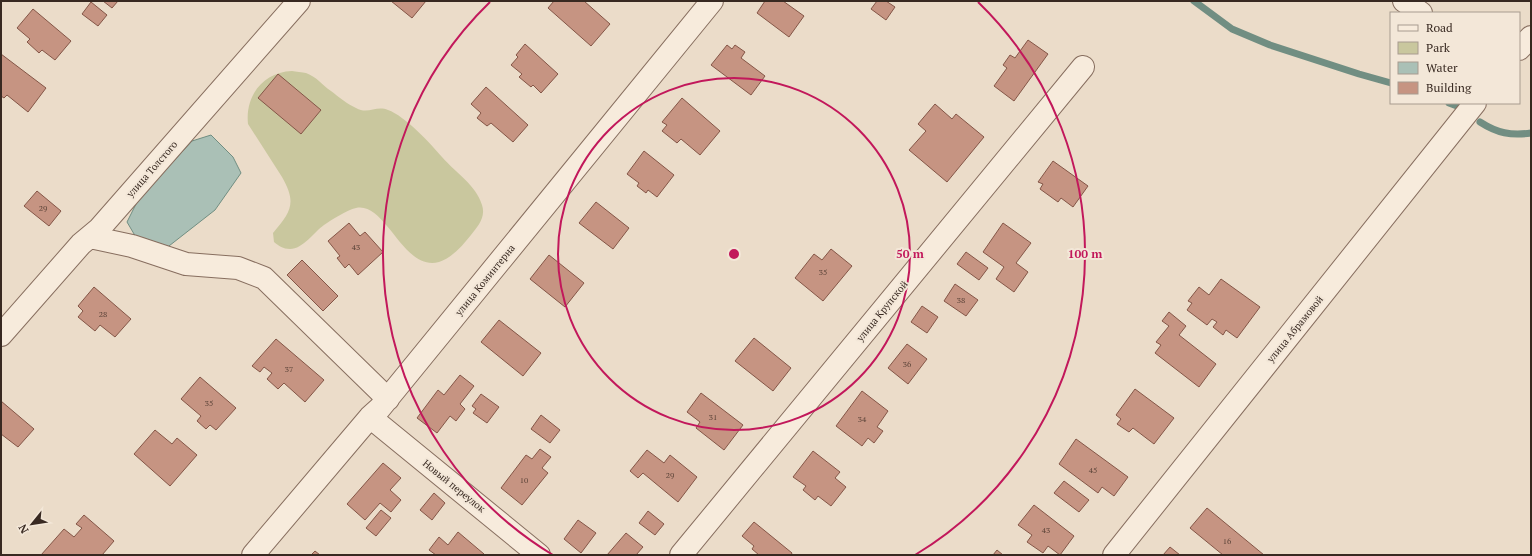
<svg xmlns="http://www.w3.org/2000/svg" width="1532" height="556" viewBox="0 0 1532 556" font-family="'PT Serif',serif">
<rect width="100%" height="100%" fill="#ebdcc9"/>
<path fill="#c9c79e" d="M292,71C296,72 302,72 306,73C317,77 322,85 331,91C339,97 347,104 356,108C368,115 376,105 388,110C405,116 430,143 442,157C456,173 476,185 482,205C486,217 478,226 471,235C463,245 452,258 439,262C403,272 386,201 356,208C347,210 331,220 324,225C314,232 303,249 290,249C283,249 279,246 274,242L273,233C291,212 297,203 282,177L248,124C245,96 263,72 292,71Z"/>
<path fill="#aac0b6" stroke="#718e82" d="M211,135L233,157L241,173L215,210L160,253L137,239L127,222L138,200L192,141Z"/>
<g fill="none" stroke-linecap="round" stroke-linejoin="round">
<path stroke="#718e82" stroke-width="7" d="M1194,1L1232,29L1270,45L1359,74L1391,83
M1449,103L1457,106
M1480,122C1497,133 1511,136 1531,133"/>
</g>
<path fill="#c69482" stroke="#845647" d="M103,1H118L112,8Z
M391,1H426L412,18Z
M554,1H584L610,24L591,46L548,8Z
M765,1H783L804,16L789,37L757,13Z
M877,1H886L895,7L886,20L871,9Z
M91,2L107,15L98,26L82,14Z
M33,9L71,41L55,60L42,50L39,53L27,42L30,39L17,28Z
M1028,40L1048,54L1014,101L994,86L1007,68L1003,65L1010,55L1015,58Z
M525,44L558,74L541,93L533,85L531,87L519,77L522,74L511,65L518,57L516,55Z
M727,45L732,49L735,45L745,52L741,58L765,76L751,95L711,65Z
M1,54L46,88L28,112L7,95L4,98L1,96Z
M278,74L321,110L301,134L258,98Z
M486,87L528,125L513,142L491,123L487,126L477,118L481,113L471,104Z
M682,98L720,131L700,155L681,139L677,143L662,131L667,125L662,122Z
M935,104L952,119L956,114L984,137L947,182L909,150L926,131L918,124Z
M644,151L674,175L657,197L648,190L646,193L637,186L639,183L627,174Z
M1053,161L1088,186L1073,207L1061,198L1058,202L1040,189L1043,184L1038,182Z
M37,191L61,211L49,226L24,206Z
M596,202L629,228L613,249L579,223Z
M349,223L360,236L365,232L383,252L358,275L349,264L345,268L337,258L340,256L328,241Z
M1003,223L1031,243L1016,263L1028,272L1014,292L996,279L1004,267L983,252Z
M831,249L852,266L823,301L795,278L814,254L822,260Z
M966,252L988,268L979,280L957,264Z
M549,255L584,283L565,307L530,279Z
M302,260L338,296L323,311L287,275Z
M1221,279L1260,307L1237,338L1226,330L1223,335L1213,327L1217,322L1212,319L1207,325L1187,310L1192,303L1188,301L1199,287L1209,295Z
M955,284L978,300L966,316L944,301Z
M94,287L131,319L115,337L100,325L95,331L78,317L83,311L78,306Z
M922,306L938,317L927,333L911,322Z
M1169,312L1186,326L1179,335L1216,364L1199,387L1155,353L1161,345L1156,342L1169,326L1162,321Z
M499,320L541,353L523,376L481,342Z
M754,338L791,368L773,391L735,361Z
M276,339L324,380L305,402L284,383L278,389L267,379L272,373L264,367L260,372L252,366Z
M907,344L927,359L908,384L888,368Z
M460,375L474,386L460,404L465,409L456,421L450,416L437,433L417,418L438,390L444,395Z
M200,377L236,408L216,430L210,425L206,429L197,421L201,416L181,399Z
M1135,389L1174,418L1154,444L1133,428L1129,432L1117,424L1121,419L1116,415Z
M862,391L888,411L877,427L883,431L874,443L868,438L862,446L836,426Z
M701,393L743,425L724,450L696,428L700,422L687,412Z
M481,394L499,407L487,423L473,413L476,409L472,406Z
M1,401L34,429L18,447L1,434Z
M541,415L560,430L550,443L531,429Z
M155,430L172,444L177,438L197,455L170,486L134,454Z
M1076,439L1128,477L1114,496L1102,487L1098,493L1059,464Z
M540,449L551,457L542,468L548,473L522,505L501,488L526,455L532,459Z
M647,450L664,463L670,455L697,477L678,502L643,473L638,478L630,471Z
M813,451L840,472L835,478L846,487L831,506L818,496L815,500L803,490L806,486L793,477Z
M383,463L401,478L390,490L401,500L391,512L380,503L365,520L347,504Z
M1064,481L1089,500L1079,512L1054,493Z
M434,493L445,503L432,520L420,510Z
M1034,505L1074,536L1060,555L1048,546L1043,553L1027,542L1032,535L1018,525Z
M1207,508L1264,555H1223L1190,528Z
M381,510L391,518L376,536L366,528Z
M648,511L664,524L655,535L639,523Z
M84,515L114,541L102,555H41L64,529L74,537L82,528L76,524Z
M578,520L596,533L581,553L564,539Z
M754,522L792,553L791,555H759L752,549L754,546L742,536Z
M458,532L484,554V555H436L429,550L439,537L448,545Z
M626,533L643,547L636,555H607Z
M1170,547L1180,555H1163Z
M997,550L1003,555H993Z
M315,551L320,555H311Z"/>
<g fill="none" stroke-linecap="round" stroke-linejoin="round">
<defs>
<path id="minor" d="M1404,1L1421,13
M1519,49L1531,37
M90,237L132,246L186,264L238,268L264,278L388,399
M1,335L81,244L99,229L299,1
M370,417L539,555
M253,555L370,417L380,408L712,1
M681,555L1083,67
M1114,555L1475,103"/>
</defs>
<use href="#minor" stroke="#876e5f" stroke-width="24"/>
<use href="#minor" stroke="#f7ebdc" stroke-width="22"/>
</g>
<g fill="none" stroke="#c2185b" stroke-width="2">
<circle cx="734" cy="254" r="176"/>
<path d="M553 555A351 351 0 0 1 490 2M978 2A351 351 0 0 1 915 555"/>
</g>
<g text-anchor="middle" dominant-baseline="central" stroke-width="4" stroke-linejoin="round" paint-order="stroke">
<g font-size="8" fill="#5c4439">
<text x="43" y="208">29</text>
<text x="356" y="247">43</text>
<text x="823" y="272">35</text>
<text x="961" y="300">38</text>
<text x="103" y="314">28</text>
<text x="907" y="364">36</text>
<text x="289" y="369">37</text>
<text x="209" y="403">35</text>
<text x="713" y="417">31</text>
<text x="862" y="419">34</text>
<text x="1093" y="470">45</text>
<text x="670" y="475">29</text>
<text x="524" y="480">10</text>
<text x="1046" y="530">43</text>
<text x="1227" y="541">16</text>
</g>
<g font-size="10" fill="#382921" stroke="#f3e7d8">
<text transform="translate(152 169) rotate(-49)">улица Толстого</text>
<text transform="translate(485 280) rotate(-51)">улица Коминтерна</text>
<text transform="translate(882 311) rotate(-51)">улица Крупской</text>
<text transform="translate(1295 329) rotate(-51)">улица Абрамовой</text>
<text transform="translate(454 486) rotate(39)">Новый переулок</text>
</g>
</g>
<circle cx="734" cy="254" r="6" fill="#c2185b" stroke="#f3e7d8" stroke-width="2"/>
<g font-size="12" text-anchor="middle" font-weight="bold" fill="#c2185b" stroke="#f3e7d8" stroke-width="4" stroke-linejoin="round" paint-order="stroke">
<text x="910" y="258">50 m</text>
<text x="1085" y="258">100 m</text>
</g>
<rect width="1532" height="556" fill="none" stroke="#382921" stroke-width="4"/>
<rect x="1390" y="12" width="130" height="92" fill="#f3e7d8" stroke="#a89b8f"/>
<rect x="1398" y="25" width="20" height="6" fill="#f7ebdc" stroke="#a89b8f"/>
<text x="1426" y="32" font-size="12" fill="#382921">Road</text>
<rect x="1398" y="42" width="20" height="12" fill="#c9c79e" stroke="#a89b8f"/>
<text x="1426" y="52" font-size="12" fill="#382921">Park</text>
<rect x="1398" y="62" width="20" height="12" fill="#aac0b6" stroke="#a89b8f"/>
<text x="1426" y="72" font-size="12" fill="#382921">Water</text>
<rect x="1398" y="82" width="20" height="12" fill="#c69482" stroke="#a89b8f"/>
<text x="1426" y="92" font-size="12" fill="#382921">Building</text>
<g transform="translate(32 524) rotate(240)" stroke="#f3e7d8" stroke-width="3" paint-order="stroke">
<path d="M0-3L7 15L0 10L-7 15Z" fill="#382921"/>
<text y="-6" font-size="11" font-weight="bold" text-anchor="middle" fill="#382921">N</text>
</g>
</svg>
